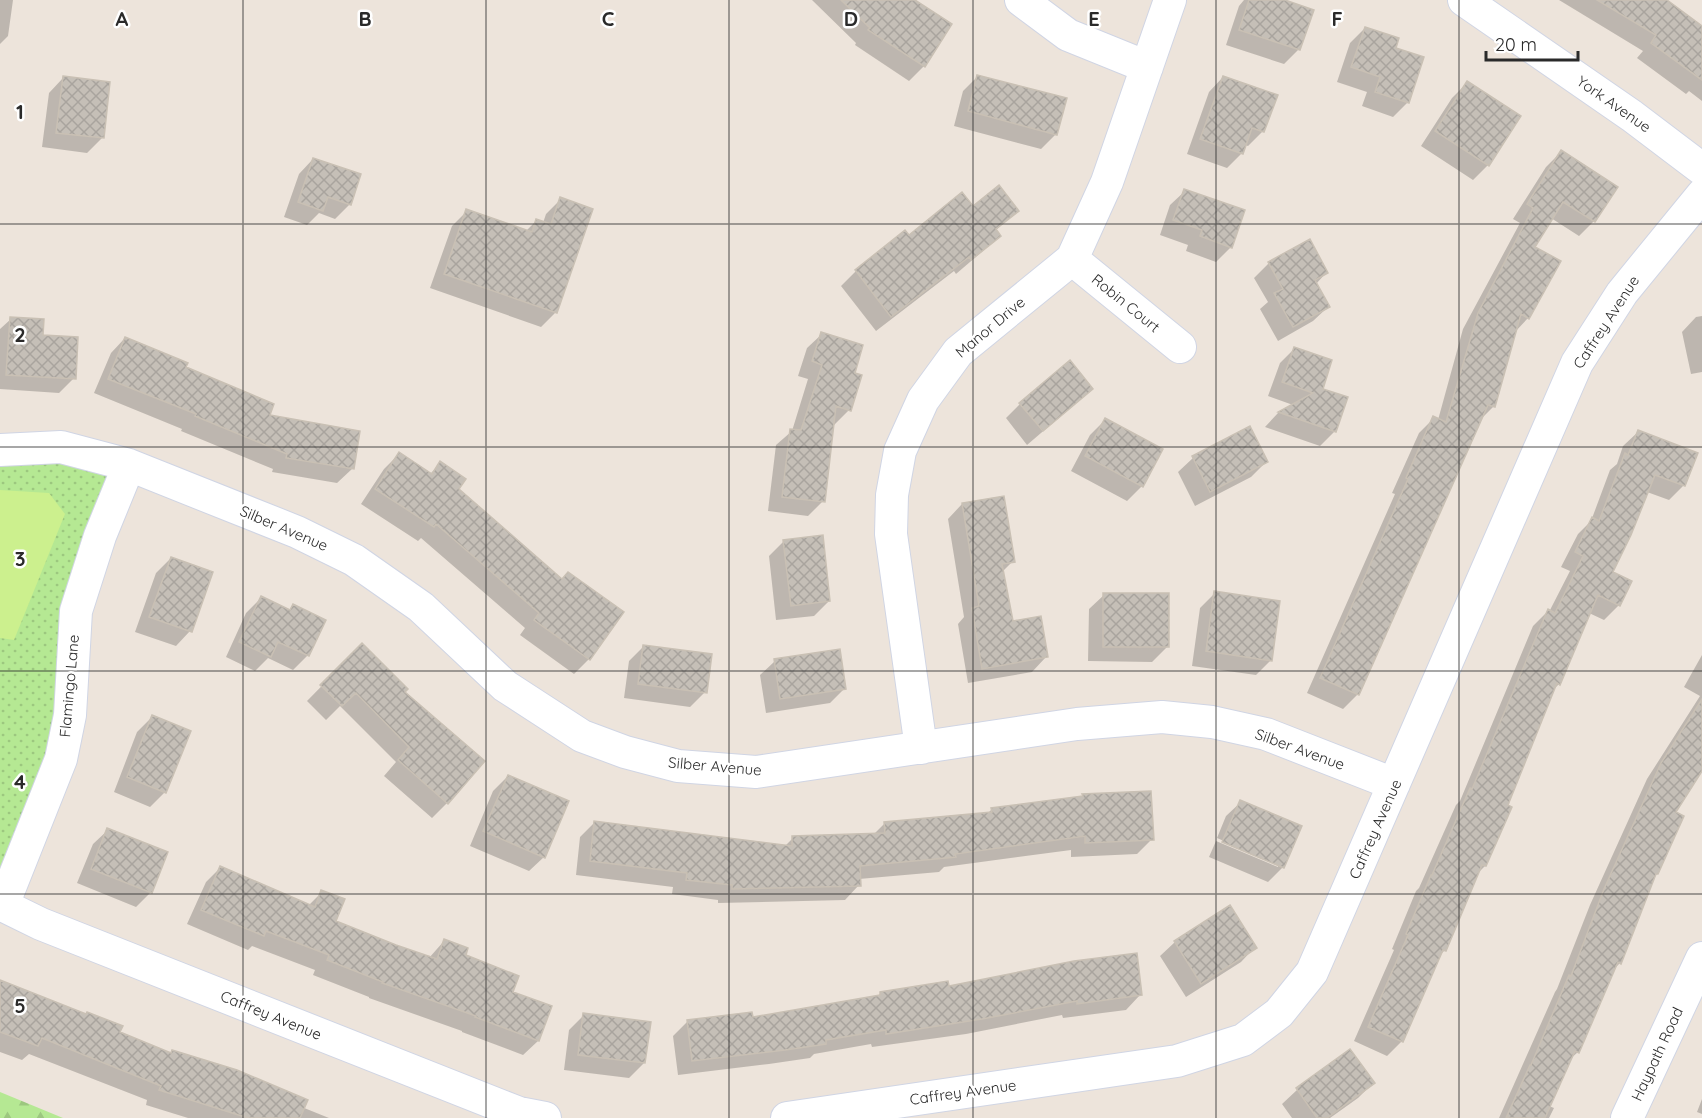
<svg xmlns="http://www.w3.org/2000/svg" width="1702" height="1118" viewBox="0 0 1702 1118" font-family="Quicksand,sans-serif">
<defs>
<pattern id="forest-firs" width="22" height="20" patternUnits="userSpaceOnUse" patternTransform="scale(1.5)"><rect width="22" height="20" fill="#b5e893"/><path d="M5 1l3.5 6h-7zM16 11l3.5 6h-7z" fill="#9cc77f"/></pattern>
<pattern id="park-dots" width="8" height="8" patternUnits="userSpaceOnUse" patternTransform="scale(1.5)"><rect width="8" height="8" fill="#b5e893"/><path d="M2 2h.1M6 6h.1" fill="none" stroke="#9cc77f" stroke-width="1.8" stroke-linecap="round"/></pattern>
<pattern id="building-cross-hatch" width="8" height="8" patternUnits="userSpaceOnUse" patternTransform="scale(1.5)"><rect width="8" height="8" fill="#c5bfb7"/><path d="M0 0l8 8M0 8l8-8" fill="none" stroke="#a9a49e"/></pattern>
</defs>
<rect width="100%" height="100%" fill="#ede4db"/>
<path fill="url(#forest-firs)" d="M0,1092L63,1118H0Z"/>
<path fill="url(#park-dots)" d="M0,450L129,465L100,535L70,715L0,904Z"/>
<path fill="#ccf08e" d="M0,490L49,493L65,514L14,640L0,638Z"/>
<path fill="#0003" d="M0,0H13L8,36L0,44Z
M812,0H912L924,66L909,81L855,45L856,43Z
M1244,0H1281L1312,11L1298,50L1284,64L1226,45L1239,6Z
M1559,0H1665L1702,28V101L1689,91L1686,94L1637,58L1643,51Z
M1365,28L1394,48L1408,102L1393,117L1362,106L1367,92L1337,82L1350,43Z
M978,76L1056,134L1041,149L954,126L963,91Z
M1223,77L1263,131L1248,146L1245,145L1242,153L1227,168L1187,154L1209,92Z
M63,78L102,138L87,153L42,147L49,93Z
M1467,83L1488,165L1473,180L1421,146L1452,98Z
M1561,152L1594,221L1579,236L1551,218L1533,247L1528,318L1515,332L1493,407L1480,420L1358,694L1343,709L1307,693L1395,494L1392,493L1419,433L1434,418L1438,420L1463,329L1520,223L1513,219L1546,167Z
M313,159L350,204L335,219L319,213L307,225L284,217L299,174Z
M1185,191L1231,247L1216,262L1186,251L1188,245L1160,235L1170,205Z
M561,199L591,210L555,313L541,327L430,288L452,226L467,211L526,231L537,220L543,223L546,214Z
M973,208L1017,211L995,231L999,236L984,250L956,274L954,271L876,331L841,286L856,271L905,232L909,237Z
M1269,263L1326,273L1316,284L1328,307L1313,321L1278,341L1260,309L1268,302L1254,278Z
M1702,316V372L1691,374L1682,332L1696,317Z
M11,319L42,336L74,378L59,393L0,389V329Z
M822,334L853,374L849,410L834,425L833,424L823,501L808,516L768,511L776,445L792,431L808,379L798,376L807,348Z
M125,338L185,368L267,416L352,469L337,483L272,472L273,469L181,431L182,429L94,393L111,353Z
M1294,349L1321,390L1335,431L1320,446L1265,427L1278,413L1293,405L1268,396L1280,363Z
M1091,389L1076,403L1027,445L1006,418L1020,404Z
M1105,420L1142,486L1127,501L1071,471L1090,435Z
M1638,432L1696,454L1683,486L1669,500L1647,492L1611,573L1619,605L1604,620L1589,613L1559,684L1553,690L1506,806L1485,866L1477,874L1445,950L1438,957L1402,1041L1387,1056L1354,1041L1394,950L1392,949L1416,891L1419,888L1456,805L1460,801L1533,626L1548,611L1549,612L1570,571L1561,567L1578,534L1591,521L1610,470L1617,464L1623,446Z
M399,454L429,475L441,463L457,489L589,659L574,674L520,635L525,628L421,538L418,541L361,504L384,469Z
M1193,458L1266,462L1251,477L1195,506L1178,472Z
M962,504L1013,561L1002,572L1011,623L1046,657L1032,672L968,683L958,624L964,617L948,519Z
M784,541L829,601L814,616L776,620L769,556Z
M171,558L190,631L176,646L135,632L156,573Z
M1215,593L1271,660L1256,675L1192,666L1200,608Z
M1104,595L1167,647L1152,662L1088,661L1089,609Z
M261,598L288,611L293,606L324,620L308,655L293,670L268,658L255,671L226,657L246,613Z
M362,645L403,692L447,803L432,818L384,776L396,762L340,706L326,720L307,701Z
M644,646L705,692L690,707L624,698L629,661Z
M1702,655V768L1674,813L1657,874L1653,877L1620,963L1613,970L1578,1052L1568,1061L1549,1106L1554,1108L1549,1118H1499L1555,992L1557,989L1590,905L1647,779L1700,696L1684,687Z
M775,661L845,688L830,703L766,713L760,675Z
M152,717L165,792L150,807L114,792L137,732Z
M508,776L544,857L529,871L470,846L493,791Z
M1083,796L1152,839L1137,854L1071,857V850L944,867L939,872L859,879V885L845,900L718,903V900L672,894L673,887L576,875L580,837L595,822L784,847L793,838L873,835L885,823L987,814L992,809L1081,797Z
M1241,802L1283,867L1268,882L1209,857L1216,841L1278,867V864L1217,838L1226,816Z
M108,830L151,892L136,907L77,883L93,844Z
M220,868L308,906L322,892L334,922L429,958L444,941L512,993L550,1007L538,1041L523,1055L462,1032V1031L369,998V997L313,975L315,970L252,946L248,950L187,924L206,882Z
M1175,942L1255,947L1241,962L1186,997L1160,956Z
M0,982L118,1033L329,1118H188L146,1105L147,1100L29,1054L22,1060L0,1052Z
M947,988L1140,995L1126,1010L1063,1018L1062,1015L966,1034L872,1047L871,1044L814,1054L810,1058L769,1064L678,1075L673,1036L688,1021L752,1019L877,997L881,993Z
M584,1015L644,1063L629,1078L564,1070L569,1030Z
M1350,1051L1373,1083L1358,1098L1330,1118H1292L1282,1104L1297,1090Z
M1702,1099V1114L1697,1112Z"/>
<path fill="url(#building-cross-hatch)" stroke="#c9c0b4" stroke-width="1.5" d="M841,0H915L952,24L925,67L868,30L870,28Z
M1249,0H1285L1314,10L1300,50L1239,30Z
M1597,0H1667L1702,26V80L1651,43L1656,35Z
M1365,27L1399,38L1396,48L1424,57L1409,103L1375,92L1380,77L1351,67Z
M977,75L1067,98L1057,135L968,111Z
M63,76L110,82L104,138L56,133Z
M1223,76L1278,95L1264,132L1252,128L1243,154L1200,139Z
M1467,81L1521,116L1489,166L1435,131Z
M1561,150L1618,187L1595,222L1563,202L1535,247L1561,261L1529,319L1521,314L1495,407L1488,405L1359,695L1320,678L1408,479L1406,478L1433,416L1446,422L1478,313L1533,208L1527,204Z
M313,158L361,174L351,205L328,197L323,211L298,202Z
M999,185L1019,211L996,229L1001,236L971,260L969,257L891,317L855,270L905,230L909,235L962,192L973,206Z
M1184,189L1245,210L1232,248L1200,236L1202,230L1173,220Z
M560,197L593,209L557,313L444,274L466,209L532,232L536,219L551,224Z
M1310,239L1328,273L1315,280L1330,307L1293,327L1274,293L1283,289L1268,262Z
M10,317L44,319L43,335L78,337L76,379L6,375Z
M821,332L863,345L855,373L862,375L851,411L836,406L825,502L782,497L790,429L801,430L822,365L812,361Z
M125,337L188,363L186,367L274,404L270,415L360,431L354,469L286,458L287,454L195,416L196,414L108,379Z
M1294,347L1332,360L1323,389L1348,397L1336,432L1278,412L1313,393L1282,382Z
M1070,360L1093,389L1043,431L1019,403Z
M1105,418L1163,449L1143,487L1085,456Z
M1250,426L1268,462L1210,492L1192,456Z
M1638,430L1698,453L1685,486L1655,475L1631,535L1613,572L1632,581L1620,606L1598,595L1560,685L1557,683L1508,805L1512,807L1486,866L1482,865L1446,951L1443,950L1403,1042L1368,1027L1408,935L1406,934L1431,875H1432L1470,788L1472,789L1548,609L1555,613L1583,556L1575,552L1592,517L1599,521L1625,453L1628,455Z
M399,452L432,474L440,461L466,479L459,489L562,579L568,572L624,612L590,660L534,620L539,613L436,524L434,527L375,489Z
M1004,496L1015,562L1002,564L1013,621L1041,616L1048,657L982,669L972,608L979,606L962,503Z
M823,535L830,601L791,606L783,540Z
M171,557L213,572L192,632L149,617Z
M1214,591L1280,601L1272,661L1206,651Z
M1103,593H1169V647H1103Z
M261,596L290,610L293,604L326,620L309,656L278,642L271,657L239,642Z
M362,643L408,689L405,692L485,761L448,804L398,760L409,747L356,693L342,706L320,685Z
M643,645L712,654L707,693L638,684Z
M840,649L846,689L780,699L774,659Z
M1702,699V771L1676,812L1684,816L1658,874H1656L1621,964L1618,962L1579,1053L1575,1051L1545,1118H1506L1530,1065H1531L1569,975L1571,976L1604,889L1661,763Z
M152,715L191,731L166,793L127,777Z
M508,775L569,801L545,858L483,831Z
M1151,791L1154,840L1085,843V836L955,854L956,857L860,866L861,886L732,889V885L686,880L687,873L590,861L594,821L792,846V836L885,833L884,822L992,812L991,808L1083,796L1082,794Z
M1240,800L1302,826L1284,868L1222,842Z
M107,828L168,852L152,893L91,869Z
M220,866L315,907L321,890L345,899L336,921L396,945L437,959L444,939L468,948L466,955L519,976L513,992L552,1006L539,1041L475,1017L476,1016L382,983L383,982L327,960L329,955L266,931L264,936L201,910Z
M1230,905L1257,948L1201,984L1174,941Z
M1137,953L1142,995L1077,1004V1001L982,1019L886,1034V1030L826,1040V1044L785,1050L692,1061L687,1020L752,1012L753,1017L880,995V992L948,981L949,986L1074,961Z
M0,980L86,1014L87,1012L123,1026L120,1032L171,1053L172,1050L237,1070L308,1100L300,1118H248L159,1090L161,1086L42,1038L38,1046L0,1032Z
M583,1013L651,1022L645,1063L578,1055Z
M1350,1049L1375,1083L1327,1118H1317L1296,1088Z"/>
<g fill="none" stroke-linecap="round" stroke-linejoin="round">
<defs>
<path id="minor" d="M1021,0L1068,35L1147,67
M1464,0L1632,116L1702,169
M1072,259L1180,347
M0,450L61,447L129,465L297,532L354,560L421,607L505,686L582,736L625,752L678,766L756,772L1077,724L1162,717L1212,722L1266,734L1394,784
M921,748L891,534L892,495L900,451L923,400L958,352L1072,259L1107,182L1170,0
M0,904L41,924L519,1113L545,1118
M3,905L61,759L70,715L76,611L100,536L129,465
M787,1118L1177,1061L1243,1040L1279,1013L1312,972L1577,363L1622,293L1702,195
M1627,1118L1702,958"/>
</defs>
<use href="#minor" stroke="#d0d5e4" stroke-width="34"/>
<use href="#minor" stroke="#fff" stroke-width="32"/>
</g>
<path fill="none" stroke="#2a2a2a" stroke-width="1.5" stroke-opacity="0.55" d="M243,0V1118M486,0V1118M729,0V1118M973,0V1118M1216,0V1118M1459,0V1118M0,224H1702M0,447H1702M0,671H1702M0,894H1702"/>
<g text-anchor="middle" dominant-baseline="central" stroke-width="5" stroke-linejoin="round" paint-order="stroke">
<g font-size="15" fill="#2a2a2a" stroke="#fff">
<text transform="translate(1614 104) rotate(35)">York Avenue</text>
<text transform="translate(1126 303) rotate(39)">Robin Court</text>
<text transform="translate(1606 322) rotate(-57)">Caffrey Avenue</text>
<text transform="translate(990 327) rotate(-40)">Manor Drive</text>
<text transform="translate(284 528) rotate(23)">Silber Avenue</text>
<text transform="translate(69 686) rotate(-85)">Flamingo Lane</text>
<text transform="translate(1300 749) rotate(20)">Silber Avenue</text>
<text transform="translate(715 766) rotate(5)">Silber Avenue</text>
<text transform="translate(1375 829) rotate(-66)">Caffrey Avenue</text>
<text transform="translate(271 1015) rotate(22)">Caffrey Avenue</text>
<text transform="translate(1657 1054) rotate(-65)">Haypath Road</text>
<text transform="translate(963 1092) rotate(-8)">Caffrey Avenue</text>
</g>
</g>
<g font-size="20" text-anchor="middle" font-weight="bold" fill="#2a2a2a" stroke="#fff" stroke-width="5" stroke-linejoin="round" paint-order="stroke">
<text x="122" y="26">A</text>
<text x="365" y="26">B</text>
<text x="608" y="26">C</text>
<text x="851" y="26">D</text>
<text x="1094" y="26">E</text>
<text x="1337" y="26">F</text>
<text x="20" y="119">1</text>
<text x="20" y="342">2</text>
<text x="20" y="566">3</text>
<text x="20" y="789">4</text>
<text x="20" y="1013">5</text>
</g>
<path d="M1486 51v9h92v-9" fill="none" stroke="#2a2a2a" stroke-width="3"/>
<text x="1495" y="51" font-size="18" fill="#2a2a2a" stroke="#ffffff" stroke-width="4.5" paint-order="stroke">20 m</text>
</svg>
